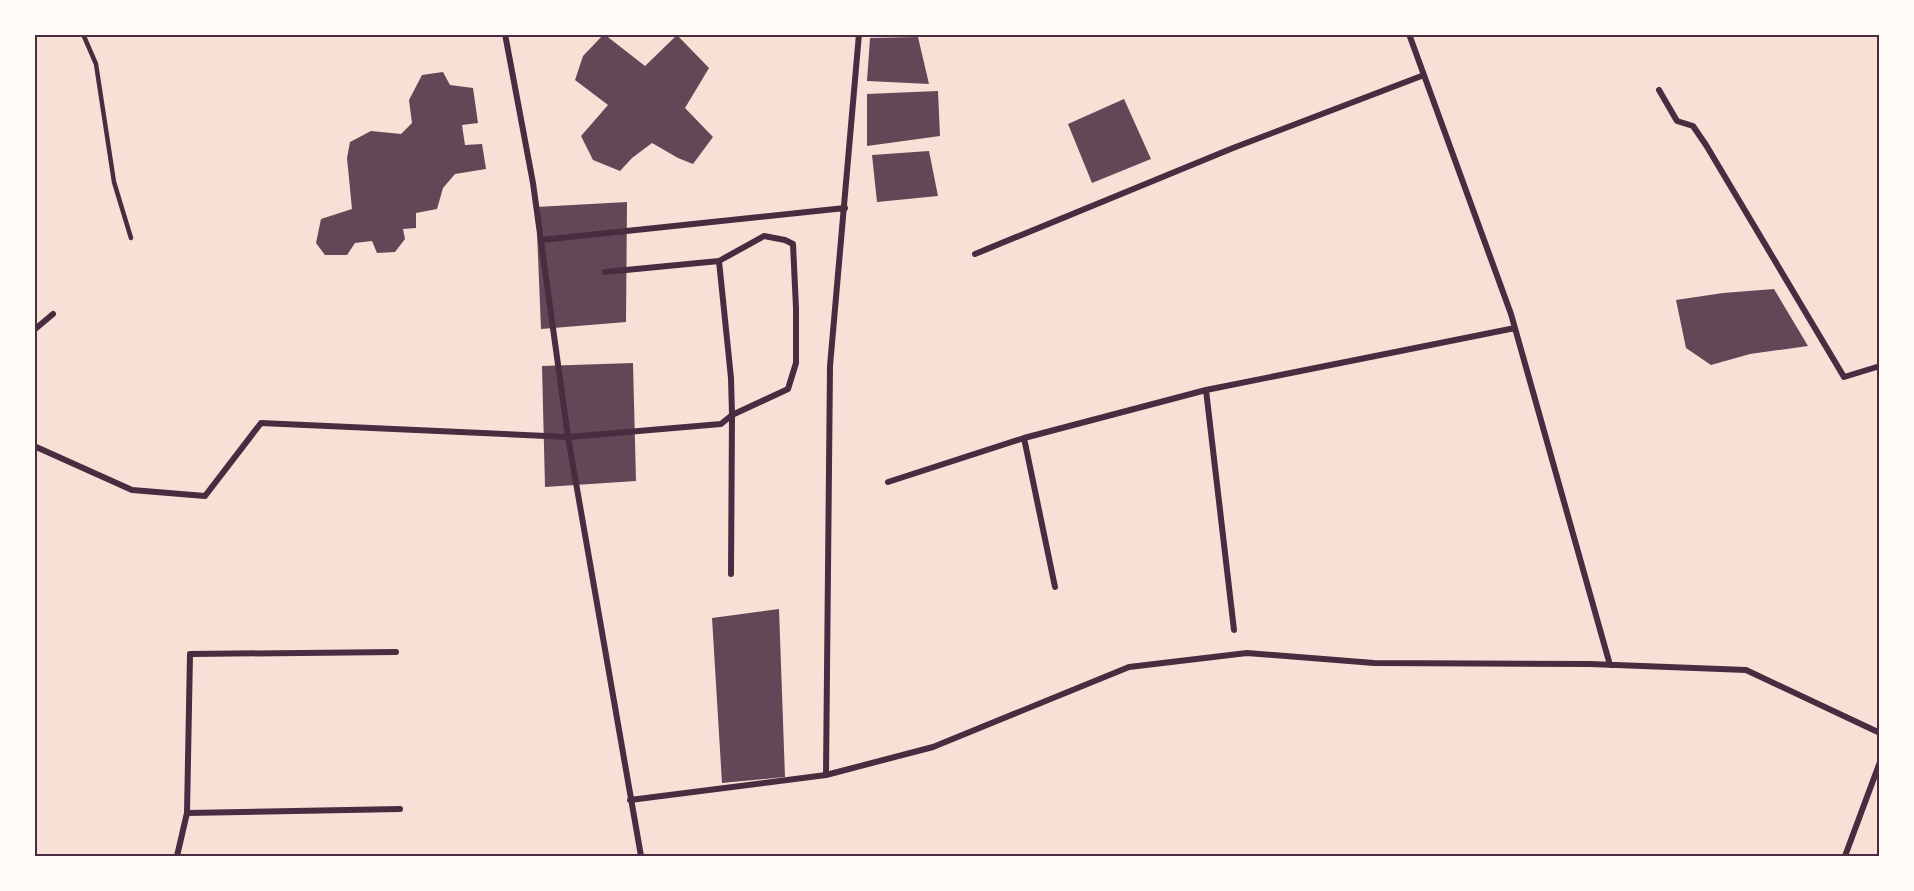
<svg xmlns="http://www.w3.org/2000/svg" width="1914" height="891" viewBox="0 0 1914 891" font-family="'Fira Sans',sans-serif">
<rect width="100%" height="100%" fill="#f7e1d7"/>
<path fill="#644757" d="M604,34L645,66L677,35L709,68L685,108L713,137L693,164L678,158L652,143L632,158L620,171L593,160L581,136L608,105L575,80L583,56Z
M918,37L929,84L867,81L870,38Z
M443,72L450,85L473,88L478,123L462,125L465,145L482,144L486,169L455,174L443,188L437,209L416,213V228L403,229L405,239L395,252L377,253L372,241L355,243L347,255H325L316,243L321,219L352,209L347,158L350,142L371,131L401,134L412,123L409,100L422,75Z
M938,91L940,136L867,146V94Z
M1124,99L1151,159L1092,183L1068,124Z
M929,151L938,196L877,202L872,155Z
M627,202L626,322L541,329L536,207Z
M1774,289L1808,346L1750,354L1711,365L1686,348L1676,300L1723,293Z
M633,363L636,481L545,487L542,366Z
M779,609L785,777L722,783L712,618Z"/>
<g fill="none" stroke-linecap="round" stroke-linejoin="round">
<path stroke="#4a2c40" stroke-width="4.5" d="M83,34L96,64L114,182L131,238"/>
<path stroke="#4a2c40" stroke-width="6" d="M505,34L533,183L568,437L721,424L732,415L731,378L719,261L605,272
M1409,34L1511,314L1610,665
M1659,90L1677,121L1693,126L1706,145L1844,377L1880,366
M541,240L845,208
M975,254L1233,148L1424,75
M719,261L764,236L785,240L793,244L796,308V363L788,389L732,415L731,574
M34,330L53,314
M1206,390L1234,630
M1024,438L1055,587
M34,446L132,490L205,496L261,423L568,437L641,856
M888,482L1024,438L1206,390L1515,328
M826,775L830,366L859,34
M630,800L826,775L933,747L1129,667L1247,653L1374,663L1590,664L1746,670L1880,733
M187,813L400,809
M177,856L187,813L190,654L396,652
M1845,856L1880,762"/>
</g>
<rect width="1914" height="891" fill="none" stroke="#fffaf5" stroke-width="72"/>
<rect x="36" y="36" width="1842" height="819" fill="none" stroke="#4a2c40" stroke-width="2"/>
</svg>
